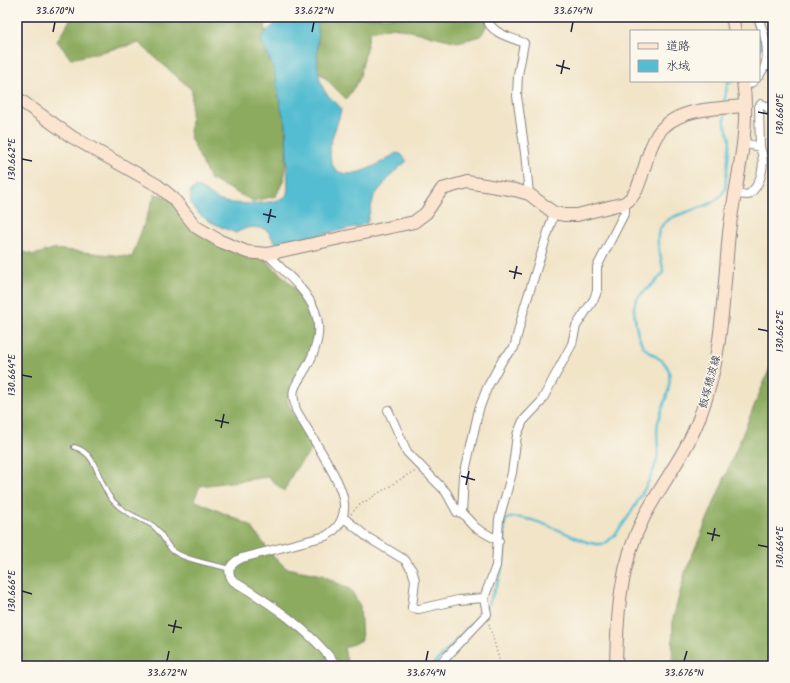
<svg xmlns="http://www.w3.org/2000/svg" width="790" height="683" viewBox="0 0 790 683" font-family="Kalam,'Klee One',sans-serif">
<rect width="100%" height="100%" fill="#fbf7ec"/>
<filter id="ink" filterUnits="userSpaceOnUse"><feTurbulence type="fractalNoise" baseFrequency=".025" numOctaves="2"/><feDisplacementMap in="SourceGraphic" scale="8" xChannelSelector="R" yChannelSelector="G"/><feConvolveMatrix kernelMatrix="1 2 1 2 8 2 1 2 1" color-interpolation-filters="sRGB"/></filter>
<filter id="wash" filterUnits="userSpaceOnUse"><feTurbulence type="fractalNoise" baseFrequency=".012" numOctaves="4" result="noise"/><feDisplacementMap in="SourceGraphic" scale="16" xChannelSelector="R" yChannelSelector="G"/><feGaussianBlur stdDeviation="0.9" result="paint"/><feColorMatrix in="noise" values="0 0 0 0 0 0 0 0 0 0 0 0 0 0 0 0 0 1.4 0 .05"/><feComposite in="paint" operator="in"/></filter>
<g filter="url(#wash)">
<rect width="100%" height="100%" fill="#f1e4c7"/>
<path fill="#8cab5e" stroke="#57664c" d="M72,17H270L265,27C277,70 291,128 285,173C284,181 279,189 276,196L253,201L210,179L190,137L192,90L139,43L71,59L57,41Z
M308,17H491L481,36L458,42L393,27L370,32L359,80L346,99L314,67Z
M155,194L173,198L180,216L265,259L296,289L310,310L315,328L312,347L300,371L291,383L287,402L313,448L294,471L284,491L268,477L200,486L194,500L250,525L273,556L286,568L322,575L351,590L360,606L362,640L344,648L348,666H17V250L34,255L53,249L132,257Z
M773,358V666H672L673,619L685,573L772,363Z"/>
<path fill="#54bdd1" stroke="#3b7086" d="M277,17H317C320,41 313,65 323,88C328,99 337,101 341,109C339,123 330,137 330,151C330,194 379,165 396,153L401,154L407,161L393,173L374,196L367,223L359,226L281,244L274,241L267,230C253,226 248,226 236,233C223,228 195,217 191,203C190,199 190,194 191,190L196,187C205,189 212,197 221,201C231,205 278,205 286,196C287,194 288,190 288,187L286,124L281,109L274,70L261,40L263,35L275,24Z"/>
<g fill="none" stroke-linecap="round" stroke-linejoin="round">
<path stroke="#54bdd1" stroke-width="2.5" d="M752,17L757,31
M759,36L761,47L759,50
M759,67L773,74
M727,85L733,81
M724,103L728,81
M488,605L500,577L504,559L505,520C522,510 566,534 584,541C591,543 599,546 605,543C621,535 654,476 657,459C660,446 655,435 658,422C662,406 672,390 669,372C667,360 654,357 646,349C637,341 635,321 634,309C634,292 656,287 663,272C663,260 656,247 658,235C663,206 713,216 725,189L730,139L725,124L724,110
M432,666L485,609"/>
</g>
</g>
<g filter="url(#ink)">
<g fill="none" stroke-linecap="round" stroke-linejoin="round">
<defs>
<path id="lane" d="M74,447C99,453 97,484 113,501C124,513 138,517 152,525C161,531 164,541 171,549C182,560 214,564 229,569"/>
<path id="street" d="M486,17C491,34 510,37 524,43L518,75L517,96L525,153L529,194
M758,17C764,34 770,48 765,66
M759,76L765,66H773
M744,87L754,81
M760,147L759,107L761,104L766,106L773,113
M736,194L748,195C762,185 766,163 760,147L743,143
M267,254C306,293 339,316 303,373C293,389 291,390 296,410C305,425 314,440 323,455C337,480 361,515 326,536L242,558C231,563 225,570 233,581C272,604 310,630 337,666
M388,410L407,452L446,492L457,512L462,513
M343,517L367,537L405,560L412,570L415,580L412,608L419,609L458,600L484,598
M499,541L476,528L462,513L464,476L479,409L487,388L503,359L514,348L524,309L554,213
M438,666L487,614L484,598L496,566L499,519L512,473L517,435L523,421L541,402L572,344L576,326L594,299L597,291V267L625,212V203"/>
<path id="secondary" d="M732,17L735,31
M17,98L72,137L157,185L173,198L196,227L220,241L247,252L267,254L414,222L426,213L442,189L467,182L515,190L529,194L554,213L565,215H577L625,203C637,195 639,183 644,169C647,158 651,145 657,135C675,107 715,109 744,106
M616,666C617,615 620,563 644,517C662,483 687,452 700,416C723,357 723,295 729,233C735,182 751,132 743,81"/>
</defs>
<use href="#lane" stroke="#8a8381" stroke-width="6"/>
<use href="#street" stroke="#8a8381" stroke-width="10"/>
<use href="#secondary" stroke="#8a8381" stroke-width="14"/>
<path stroke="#8a8381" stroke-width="1.5" stroke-dasharray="1 3" stroke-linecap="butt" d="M351,514L358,506L412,472H416
M489,624L501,666"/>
<use href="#lane" stroke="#fff" stroke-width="4"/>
<use href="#street" stroke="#fff" stroke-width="8"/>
<use href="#secondary" stroke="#fce5d0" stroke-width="12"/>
</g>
</g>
<path fill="none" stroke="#22223b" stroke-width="1.5" d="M53,32L55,22M312,32L314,22M571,32L573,22M556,65L570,69M561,74L564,60M758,112L768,114M22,159L32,161M263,214L276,217M268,223L271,209M509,271L522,274M514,279L517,266M758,329L768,331M22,375L32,377M215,420L229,423M221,428L224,414M461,476L475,480M466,485L469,471M707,533L720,536M712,541L715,528M758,545L768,547M22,591L32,594M168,625L182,628M173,633L176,620M167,661L169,651M426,661L428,651M684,661L687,651"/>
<g text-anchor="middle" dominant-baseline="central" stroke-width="3" stroke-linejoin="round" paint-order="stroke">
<g font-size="11" fill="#22223b" stroke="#fbf7ec">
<text transform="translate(710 382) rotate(-75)">飯塚穂波線</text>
</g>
</g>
<rect width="790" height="683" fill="none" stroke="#fbf7ec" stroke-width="44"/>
<rect x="630" y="30" width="130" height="52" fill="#fbf7ec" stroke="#a4a2a5"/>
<rect x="638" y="43" width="20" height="6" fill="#fce5d0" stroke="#a4a2a5"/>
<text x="666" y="50" font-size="12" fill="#22223b">道路</text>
<rect x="638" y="60" width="20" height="12" fill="#54bdd1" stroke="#a4a2a5"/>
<text x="666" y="70" font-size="12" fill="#22223b">水域</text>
<rect x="22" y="22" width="746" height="639" fill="none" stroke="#22223b" stroke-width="1.5"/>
<g font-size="10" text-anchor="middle" fill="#22223b">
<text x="55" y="14">33.670°N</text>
<text x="314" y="14">33.672°N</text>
<text x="573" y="14">33.674°N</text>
<text transform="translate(779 114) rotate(-90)" y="4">130.660°E</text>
<text transform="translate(11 159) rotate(-90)" y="4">130.662°E</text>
<text transform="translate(779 331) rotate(-90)" y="4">130.662°E</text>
<text transform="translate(11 375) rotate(-90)" y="4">130.664°E</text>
<text transform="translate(779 547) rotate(-90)" y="4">130.664°E</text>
<text transform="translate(11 591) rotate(-90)" y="4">130.666°E</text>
<text x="167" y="676">33.672°N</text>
<text x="426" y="676">33.674°N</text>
<text x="684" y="676">33.676°N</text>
</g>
</svg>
